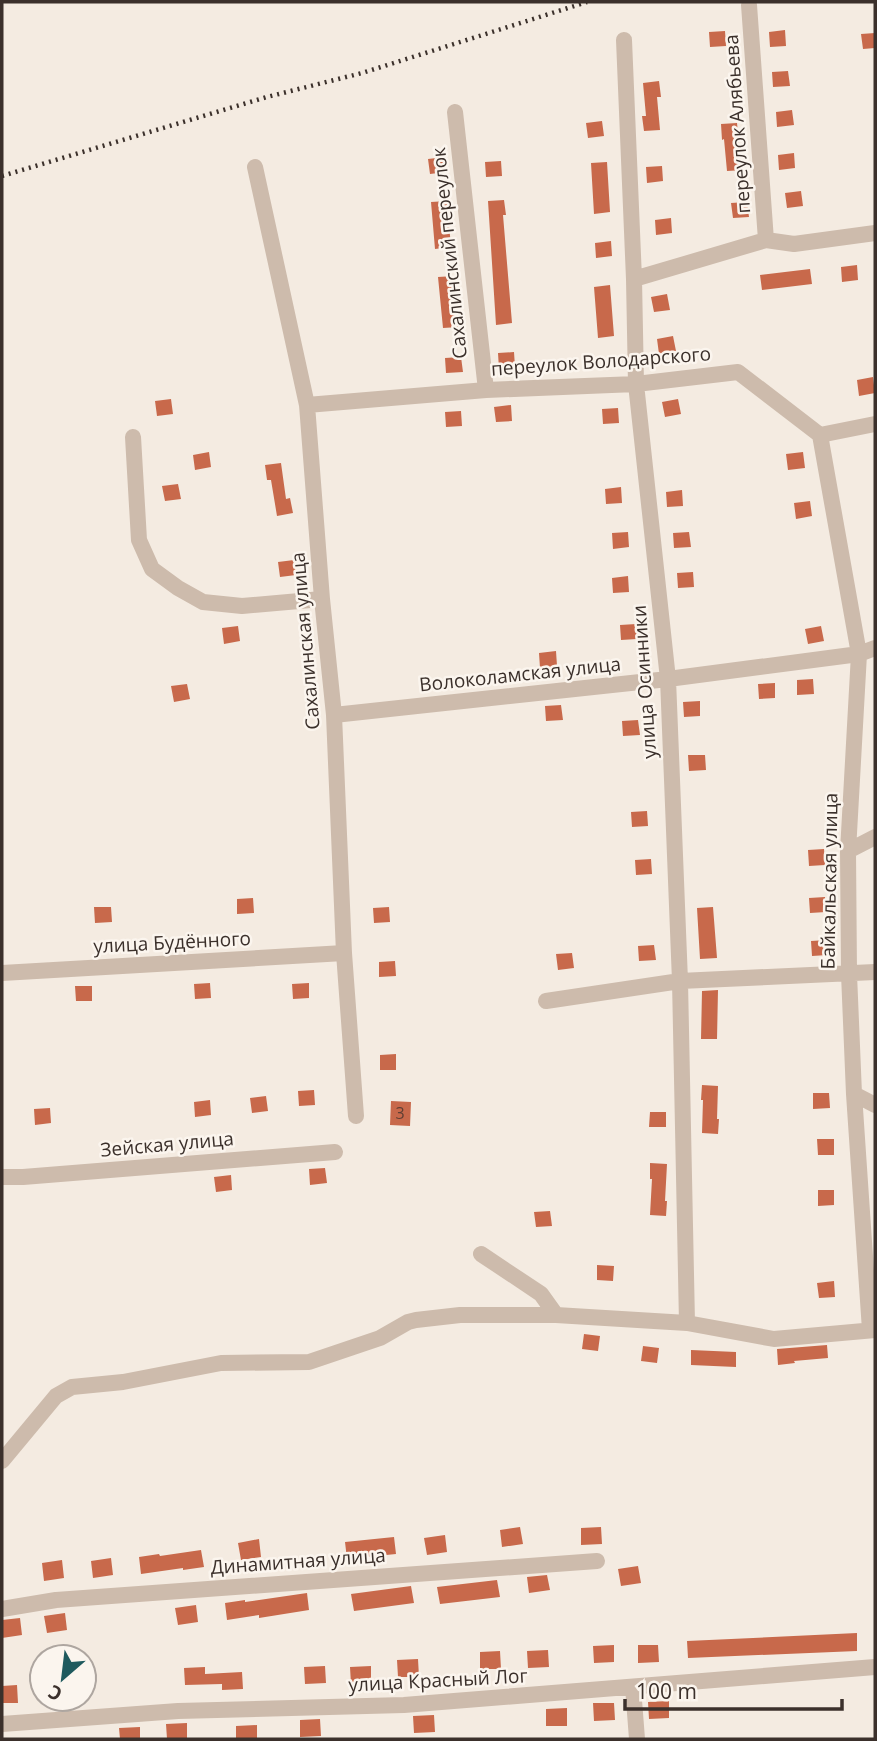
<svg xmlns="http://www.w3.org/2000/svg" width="877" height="1741" viewBox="0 0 877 1741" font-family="'Open Sans',sans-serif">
<rect width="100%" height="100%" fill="#f4ebe1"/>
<path fill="#c8694b" d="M785,30L786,46L770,47L769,32Z
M725,31L726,46L710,47L709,32Z
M875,33V48L863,49L861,34Z
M788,71L790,86L773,87L772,72Z
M659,81L661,97H657L660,130L644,131L642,116H646L643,83Z
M792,110L794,125L777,127L776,112Z
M602,121L604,136L588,138L586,123Z
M737,123L740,155H742L744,170L727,171L724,139L722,140L721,124Z
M794,153L795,168L779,170L778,155Z
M445,157L446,172L430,174L428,159Z
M501,161L502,176L486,177L485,162Z
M607,162L610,212L594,214L591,163Z
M662,166L663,181L647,183L646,167Z
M801,191L803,206L787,208L785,193Z
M504,200L506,215H503L512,323L496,325L488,201Z
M447,201L451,247L435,249L431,202Z
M747,202L749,217L733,218L731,203Z
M671,218L672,233L656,235L655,220Z
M611,241L612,256L596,258L595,243Z
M857,265L858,280L842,282L841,267Z
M810,269L812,284L762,290L760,275Z
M454,276L459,327L443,328L438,277Z
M610,285L614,336L598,338L594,287Z
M667,294L670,310L654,312L651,297Z
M673,336L676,351L659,354L657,339Z
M514,352L515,367L499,369L498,353Z
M461,357L463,372L446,373L445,358Z
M873,377L875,393L859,396L857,380Z
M171,399L173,414L157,416L155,401Z
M678,399L681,414L665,417L662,402Z
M511,405L512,421L496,422L494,407Z
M618,408L619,423L603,424L602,409Z
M461,411L462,426L446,427L445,412Z
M209,452L211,467L195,470L193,455Z
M803,452L805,468L788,470L786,454Z
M281,463L286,499L290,498L293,513L277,516L271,480H267L265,465Z
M178,484L181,499L165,501L162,486Z
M621,487L622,503L606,504L605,489Z
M682,490L683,506L667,507L666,492Z
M810,501L812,516L796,519L794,503Z
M628,532L629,547L613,549L612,533Z
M689,532L691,547L674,548L673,533Z
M294,560L296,575L280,577L278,562Z
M693,572L694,587L678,588L677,573Z
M628,576L629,592L613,593L612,578Z
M636,624L637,639L621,640L620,625Z
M238,626L240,641L224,644L222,628Z
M821,626L824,641L808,644L805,629Z
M556,651L557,666L540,668L539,653Z
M813,679L814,694L797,695V680Z
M775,683V698L759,699L758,684Z
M187,684L190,699L174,702L171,686Z
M700,701V716L684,717L683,702Z
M561,705L563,720L546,721L545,706Z
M638,720L640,735L623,736L622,721Z
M688,755H705L706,770L689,771Z
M647,811L648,826L632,827L631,812Z
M824,849L825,865L809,866L808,850Z
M651,859L652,874L636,875L635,860Z
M825,897L826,912L810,913L809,898Z
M253,898L254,913L237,914V899Z
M94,907H111L112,922L95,923Z
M389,907L390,922L374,923L373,908Z
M713,907L717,958L700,959L697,908Z
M827,940L828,955L812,956L811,941Z
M654,945L656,960L639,961L638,946Z
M572,953L574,968L558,970L556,954Z
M395,961L396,976L379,977V962Z
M210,983L211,998L195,999L194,984Z
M309,983V998L293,999L292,984Z
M75,986H92V1001H76Z
M718,990L717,1039H701L702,991Z
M396,1054V1070H380V1055Z
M702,1085L718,1086L717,1119H719L718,1134L702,1133L703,1100H701Z
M314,1090L315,1105L299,1106L298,1091Z
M813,1093H829L830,1108L813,1109Z
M266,1096L268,1111L252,1113L250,1098Z
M210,1100L211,1115L195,1117L194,1102Z
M391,1101L411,1102L410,1126L390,1125Z
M50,1108L51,1123L35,1125L34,1109Z
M650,1112H666V1127H649Z
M817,1139H834V1155H818Z
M650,1163L667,1164L665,1201H667L666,1216L650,1215L652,1179H650Z
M325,1168L327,1183L310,1185L309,1169Z
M231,1175L232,1190L216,1192L214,1177Z
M818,1190H834V1205L818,1206Z
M550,1211L552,1226L536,1227L534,1212Z
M597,1265L614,1266L613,1281L597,1280Z
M834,1281L835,1297L819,1298L817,1283Z
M584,1334L600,1336L598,1351L582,1349Z
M827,1345L828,1358L794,1361L795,1363L778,1365L777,1349Z
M643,1346L659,1348L657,1363L641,1361Z
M691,1350L736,1352V1367L691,1365Z
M520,1527L523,1544L502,1547L500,1530Z
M601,1527L602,1544L581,1545V1528Z
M445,1535L447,1552L427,1555L424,1538Z
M394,1537L396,1554L347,1559L345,1542Z
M259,1539L261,1557L241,1560L238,1543Z
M201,1550L204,1567L183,1570V1568L141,1574L139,1557L159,1554L160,1556Z
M111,1558L113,1575L93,1578L91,1561Z
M62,1560L64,1578L44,1581L42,1563Z
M638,1566L641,1583L621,1586L618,1569Z
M547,1575L550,1590L529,1593L527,1577Z
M497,1580L500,1597L440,1604L437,1587Z
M411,1586L414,1603L354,1611L351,1594Z
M307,1593L309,1610L259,1618V1615L227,1620L225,1603L245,1600V1602Z
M196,1605L198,1622L178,1625L175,1608Z
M65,1613L67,1630L47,1633L44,1616Z
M20,1618L22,1635L2,1638V1620Z
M857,1633V1651L688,1658L687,1641Z
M614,1645V1662L594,1663L593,1646Z
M638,1645H658L659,1662L638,1663Z
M548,1650L549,1667L528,1668L527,1651Z
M500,1651L501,1669H480V1652Z
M418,1659L419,1677H398L397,1660Z
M325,1666L326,1683L305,1684L304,1667Z
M371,1666V1683L351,1684L350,1667Z
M205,1667V1674L242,1672L243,1689L222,1690V1684L185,1685L184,1668Z
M17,1685L18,1703H2V1686Z
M669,1701V1718L649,1719L648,1702Z
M593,1703H614L615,1720L594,1721Z
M567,1708V1726H546V1709Z
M434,1715L435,1732L414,1733L413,1716Z
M320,1719L321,1736L300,1737V1720Z
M187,1723V1739H167L166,1724Z
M257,1725V1739H236V1726Z
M140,1727V1739H120L119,1728Z"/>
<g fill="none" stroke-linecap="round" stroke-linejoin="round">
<path stroke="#cdbbac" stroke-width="16" d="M749,5L766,240
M624,40L634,279L636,384L668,679L680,981L687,1323
M455,112L486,390
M255,167L307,405L322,599L334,715L344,953L356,1116
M634,279L766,240L794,244L875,233
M307,405L486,390L636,384L738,372L820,435L875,424
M820,435L859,654L848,851L849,974L854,1094L870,1330
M133,437L139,540L152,569L178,588L203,602L242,606L322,599
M334,715L668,679L859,654L875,648
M848,851L875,837
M2,973L344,953
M546,1001L680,981L875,972
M854,1094L875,1105
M2,1177H23L335,1152
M481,1254L541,1294L556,1315
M2,1461L56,1396L72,1387L123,1382L221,1363L309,1362L380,1338L408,1322L416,1320L460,1315H556L687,1323L774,1339L875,1330
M2,1609L56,1600L597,1561
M633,1687L637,1739
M2,1724L178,1711L404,1705L875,1667"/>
<path stroke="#3b302b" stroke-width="4.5" stroke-dasharray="2 5" stroke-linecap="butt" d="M2,176L267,97L362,73L587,2"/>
</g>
<g text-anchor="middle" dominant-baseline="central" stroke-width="5" stroke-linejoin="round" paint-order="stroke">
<g font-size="16" fill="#5e3e33">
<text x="400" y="1113">3</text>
</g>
<g font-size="19" fill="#3b302b" stroke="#fbf5ee">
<text transform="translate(737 124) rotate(-94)">переулок Алябьева</text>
<text transform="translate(449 253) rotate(-96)">Сахалинский переулок</text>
<text transform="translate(601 361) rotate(-4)">переулок Володарского</text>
<text transform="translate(305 641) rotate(-95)">Сахалинская улица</text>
<text transform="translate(520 674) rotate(-6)">Волоколамская улица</text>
<text transform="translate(644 682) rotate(-94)">улица Осинники</text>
<text transform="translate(829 881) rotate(-89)">Байкальская улица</text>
<text transform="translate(172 942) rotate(-3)">улица Будённого</text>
<text transform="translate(167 1144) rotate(-5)">Зейская улица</text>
<text transform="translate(298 1561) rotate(-4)">Динамитная улица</text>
<text transform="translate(438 1680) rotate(-3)">улица Красный Лог</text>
</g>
</g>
<rect width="877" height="1741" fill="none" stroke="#3b302b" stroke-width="7"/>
<g transform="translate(63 1678) rotate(208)"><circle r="33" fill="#fbf5ee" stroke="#aea6a0" stroke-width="2"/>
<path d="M0-5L12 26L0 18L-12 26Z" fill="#1f5a5e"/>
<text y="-10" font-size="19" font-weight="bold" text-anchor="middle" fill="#3b302b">С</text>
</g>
<path d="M625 1699v10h217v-10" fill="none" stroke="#3b302b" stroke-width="3.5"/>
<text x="636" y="1699" font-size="21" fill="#3b302b" stroke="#fbf5ee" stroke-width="5" paint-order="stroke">100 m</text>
</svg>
